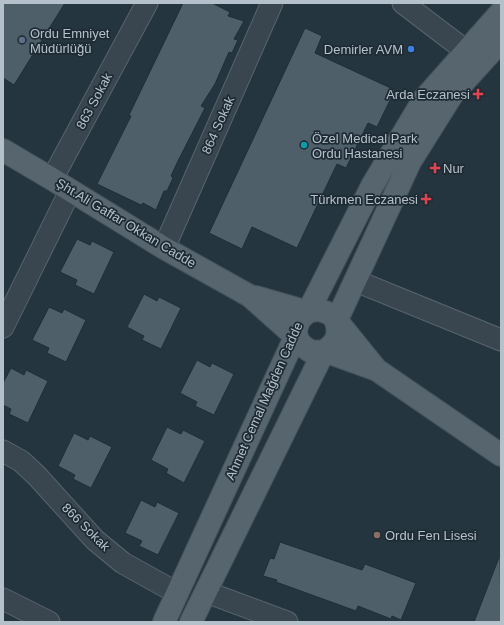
<svg xmlns="http://www.w3.org/2000/svg" width="504" height="625" viewBox="0 0 504 625" font-family="Helvetica,sans-serif">
<rect width="100%" height="100%" fill="#25353f"/>
<path fill="#4e5f6a" stroke="#202d36" d="M3,3H65L14,85L3,78Z
M183,3H212L230,12L228,16L244,21L234,39L238,40L232,53L229,52L215,84L201,106L205,108L178,161L171,176L173,178L167,191H164L156,210L143,203L141,205L97,184L131,116L129,115Z
M305,28L322,36L315,53L395,90L377,127L368,123L346,168L337,164L297,248L252,227L242,249L209,233Z
M77,239L90,245L92,241L114,252L94,294L75,285L77,280L60,272Z
M144,294L157,301L159,297L181,308L161,349L142,340L144,336L127,327Z
M49,307L62,313L64,309L86,320L66,362L47,353L49,348L32,340Z
M197,360L210,367L212,363L234,374L214,415L195,406L197,402L180,393Z
M11,368L24,375L26,370L48,381L28,423L9,414L11,409L3,405V383Z
M167,427L181,434L183,430L205,441L184,483L166,473L168,469L151,460Z
M74,433L88,440L90,436L112,447L91,488L73,479L75,475L58,466Z
M141,500L155,507L157,502L179,513L158,555L139,546L142,541L125,533Z
M280,542L362,570L365,564L416,583L401,620L392,616L391,619L358,606L356,611L276,582L277,580L263,576L270,558L274,559Z
M500,555L501,622H474Z"/>
<g fill="none" stroke-linecap="round" stroke-linejoin="round">
<defs>
<path id="minor" d="M403,3L466,51
M52,179L147,3
M164,248L272,3
M356,281L501,340
M3,327L70,191
M3,451L21,461L37,476L95,540L123,563L177,593
M206,592L287,622
M3,599L49,622"/>
<path id="major" d="M3,150L52,179L164,248L250,296L287,329L296,335L299,342L304,347L310,351L317,352L324,351L377,370L501,455
M256,297L308,312C318,309 324,310 333,316L376,369
M164,622L296,335C296,325 299,318 308,312L372,186L424,99L501,12
M191,622L324,351C336,344 340,335 336,322L410,162L452,95L501,41"/>
</defs>
<use href="#minor" stroke="#57646d" stroke-width="23"/>
<use href="#major" stroke="#45525b" stroke-width="24"/>
<use href="#minor" stroke="#39464f" stroke-width="21"/>
<use href="#major" stroke="#57656f" stroke-width="22"/>
</g>
<circle fill="#5c6f8a" stroke="#1e2b34" stroke-width="1.5" cx="22" cy="40" r="4"/>
<circle fill="#3f7fe0" stroke="#1e2b34" stroke-width="1.5" cx="411" cy="49" r="4"/>
<g fill="#e0444e" stroke="#1e2b34" stroke-width="1.5">
<path d="M476 88h4v4h4v4h-4v4h-4v-4h-4v-4h4z"/>
<path d="M433 162h4v4h4v4h-4v4h-4v-4h-4v-4h4z"/>
<path d="M424 193h4v4h4v4h-4v4h-4v-4h-4v-4h4z"/>
</g>
<circle fill="#0f9aa8" stroke="#1e2b34" stroke-width="1.5" cx="304" cy="145" r="4"/>
<circle fill="#8d6e63" stroke="#1e2b34" stroke-width="1.5" cx="377" cy="535" r="4"/>
<g text-anchor="middle" dominant-baseline="central" stroke-width="3.5" stroke-linejoin="round" paint-order="stroke">
<g font-size="13" fill="#b5c1ca" stroke="#1e2b34" text-anchor="start">
<text x="30" y="33">Ordu Emniyet<tspan x="30" dy="15">Müdürlüğü</tspan></text>
<text x="403" y="49" text-anchor="end">Demirler AVM</text>
<text x="470" y="94" text-anchor="end">Arda Eczanesi</text>
<text x="312" y="138">Özel Medical Park<tspan x="312" dy="15">Ordu Hastanesi</tspan></text>
<text x="443" y="168">Nur</text>
<text x="418" y="199" text-anchor="end">Türkmen Eczanesi</text>
<text x="385" y="535">Ordu Fen Lisesi</text>
</g>
<g font-size="13" fill="#b5c1ca" stroke="#1e2b34">
<text transform="translate(94 101) rotate(-62)">863 Sokak</text>
<text transform="translate(218 125) rotate(-66)">864 Sokak</text>
<text transform="translate(126 223) rotate(31)">Şht.Ali Gaffar Okkan Cadde</text>
<text transform="translate(264 401) rotate(-66)">Ahmet Cemal Mağden Cadde</text>
<text transform="translate(86 527) rotate(45)">866 Sokak</text>
</g>
</g>
<rect width="504" height="625" fill="none" stroke="#b5c1ca" stroke-width="8"/>
</svg>
